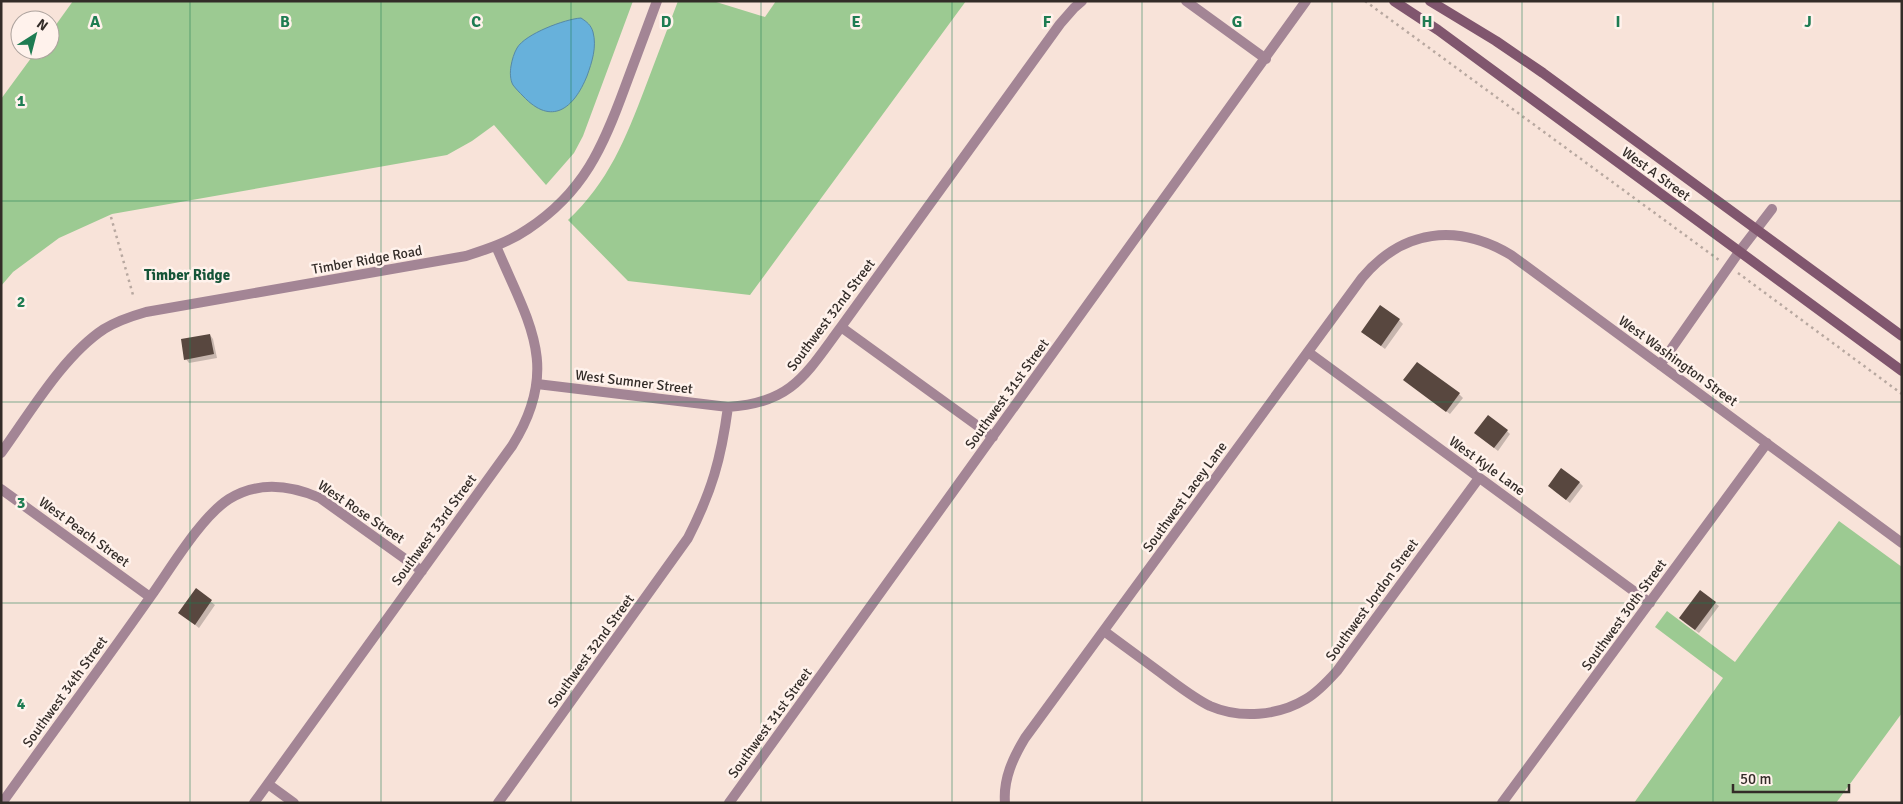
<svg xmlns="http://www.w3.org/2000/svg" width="1903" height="804" viewBox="0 0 1903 804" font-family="Signika,sans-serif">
<rect width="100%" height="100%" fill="#f8e3d9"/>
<path fill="#9cca92" d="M73,1H633L583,136L574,153L546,185L494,125L472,141L447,155L112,214L59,238L13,272L1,286V99L37,50H50V33Z
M678,1H713L765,17L776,1H966L750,295L628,281L568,220C608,183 626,138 645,88C656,59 667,30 678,1Z
M1839,521L1902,567V713L1836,803H1634L1723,678L1655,627L1667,611L1735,662Z"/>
<path fill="#67b1db" stroke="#5789a5" d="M581,18C587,22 591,25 593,32C597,47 592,62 587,76C574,108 552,127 523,96C520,93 516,89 513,85C510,80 510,72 511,66C512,60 514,53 517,48C525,34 565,19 581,18Z"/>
<path fill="#0003" d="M1399,320L1403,324L1385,349L1366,335Z
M210,335L213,339L217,358L189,363L186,359Z
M1408,383L1459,394L1463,398L1450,414Z
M1507,431L1510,434L1498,451L1479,436Z
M1579,482L1583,486L1570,503L1553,490Z
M196,590L215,605L199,628L184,616Z
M1715,603L1719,606L1699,633L1684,622Z"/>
<path fill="#58473f" d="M1380,305L1400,319L1381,346L1361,332Z
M210,334L214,354L184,360L181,339Z
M1417,362L1460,393L1446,412L1403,380Z
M1488,415L1508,430L1494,448L1474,433Z
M1561,468L1580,482L1566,500L1548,486Z
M196,588L212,600L195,625L178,613Z
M1700,590L1716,602L1695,630L1679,618Z"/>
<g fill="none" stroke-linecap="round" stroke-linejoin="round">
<path stroke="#b8a8a0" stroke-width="2.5" stroke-dasharray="2.5 4" stroke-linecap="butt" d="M1365,1L1719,260
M111,217L133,295
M1738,273L1902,394"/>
<path stroke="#a38595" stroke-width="10" d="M1186,1L1266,59
M841,327L993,437
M1308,352L1650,603
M1660,365L1739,252L1772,209
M537,384L728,407
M1,453C30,413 63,356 104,329C117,321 132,316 146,312L466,256C488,249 509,242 528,229C584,192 603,147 625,87C636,58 646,30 657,1
M1,489L150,597
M1104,631C1124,646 1145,661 1165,676C1180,687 1194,698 1210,706C1240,719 1278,716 1306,699C1318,692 1328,681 1337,671L1479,478
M268,784L294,803
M2,803C51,734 102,666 151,596C171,568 201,517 229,499C258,481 290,485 320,498L422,571
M254,803L512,446C562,367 528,322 496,246
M498,803L688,538C712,491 721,459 728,407C792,403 806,374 841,327L1060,24L1074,8L1082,1
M729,803L1306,1
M1005,803C1003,779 1013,758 1025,738L1362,278C1403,229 1457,223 1511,255L1902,543
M1502,803L1767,443"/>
<path stroke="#80566e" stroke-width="10" d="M1394,1L1438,30L1902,371
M1430,1L1496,41L1543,73L1902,336"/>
</g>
<path fill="none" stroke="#1e7c52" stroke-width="1" stroke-opacity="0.55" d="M190,1V803M381,1V803M571,1V803M761,1V803M952,1V803M1142,1V803M1332,1V803M1522,1V803M1713,1V803M1,201H1902M1,402H1902M1,603H1902"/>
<g text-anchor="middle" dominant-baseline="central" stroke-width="5" stroke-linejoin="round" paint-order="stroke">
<g font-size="14" fill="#332c28" stroke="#fff2ec">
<text transform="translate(1656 174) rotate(36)">West A Street</text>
<text transform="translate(367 260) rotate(-10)">Timber Ridge Road</text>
<text transform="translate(831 315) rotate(-53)">Southwest 32nd Street</text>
<text transform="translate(1678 361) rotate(36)">West Washington Street</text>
<text transform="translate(634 382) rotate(7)">West Sumner Street</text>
<text transform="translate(1007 394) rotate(-54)">Southwest 31st Street</text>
<text transform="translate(1487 466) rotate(36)">West Kyle Lane</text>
<text transform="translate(1185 497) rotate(-54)">Southwest Lacey Lane</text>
<text transform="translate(361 512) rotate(34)">West Rose Street</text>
<text transform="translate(434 530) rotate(-54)">Southwest 33rd Street</text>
<text transform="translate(84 532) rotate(36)">West Peach Street</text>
<text transform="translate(1372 600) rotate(-54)">Southwest Jordon Street</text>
<text transform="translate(1624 615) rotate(-54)">Southwest 30th Street</text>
<text transform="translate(591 651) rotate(-54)">Southwest 32nd Street</text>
<text transform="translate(65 692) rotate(-54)">Southwest 34th Street</text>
<text transform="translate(770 723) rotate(-54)">Southwest 31st Street</text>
</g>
<g font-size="15" font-weight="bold" fill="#155538" stroke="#fff2ec">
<text x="187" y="275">Timber Ridge</text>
</g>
</g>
<g font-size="16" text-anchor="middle" font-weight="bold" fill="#1e7c52" stroke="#fff2ec" stroke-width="5" stroke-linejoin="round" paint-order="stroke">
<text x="95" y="27">A</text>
<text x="285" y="27">B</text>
<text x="476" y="27">C</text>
<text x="666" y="27">D</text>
<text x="856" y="27">E</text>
<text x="1047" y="27">F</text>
<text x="1237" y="27">G</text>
<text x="1427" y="27">H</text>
<text x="1618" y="27">I</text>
<text x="1808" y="27">J</text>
<text x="21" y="106">1</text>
<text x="21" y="307">2</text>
<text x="21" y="508">3</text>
<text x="21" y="709">4</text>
</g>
<rect width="1903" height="804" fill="none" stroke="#332c28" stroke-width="5"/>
<g transform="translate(35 35) rotate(36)"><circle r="24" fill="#fff2ec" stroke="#ada39e"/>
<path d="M0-4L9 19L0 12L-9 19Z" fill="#1e7c52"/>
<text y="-8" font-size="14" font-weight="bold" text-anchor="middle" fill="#332c28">N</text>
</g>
<path d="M1733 784v8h116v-8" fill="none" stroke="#332c28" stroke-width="2.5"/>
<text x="1740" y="784" font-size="15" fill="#332c28" stroke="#fff2ec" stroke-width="4" paint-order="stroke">50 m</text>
</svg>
